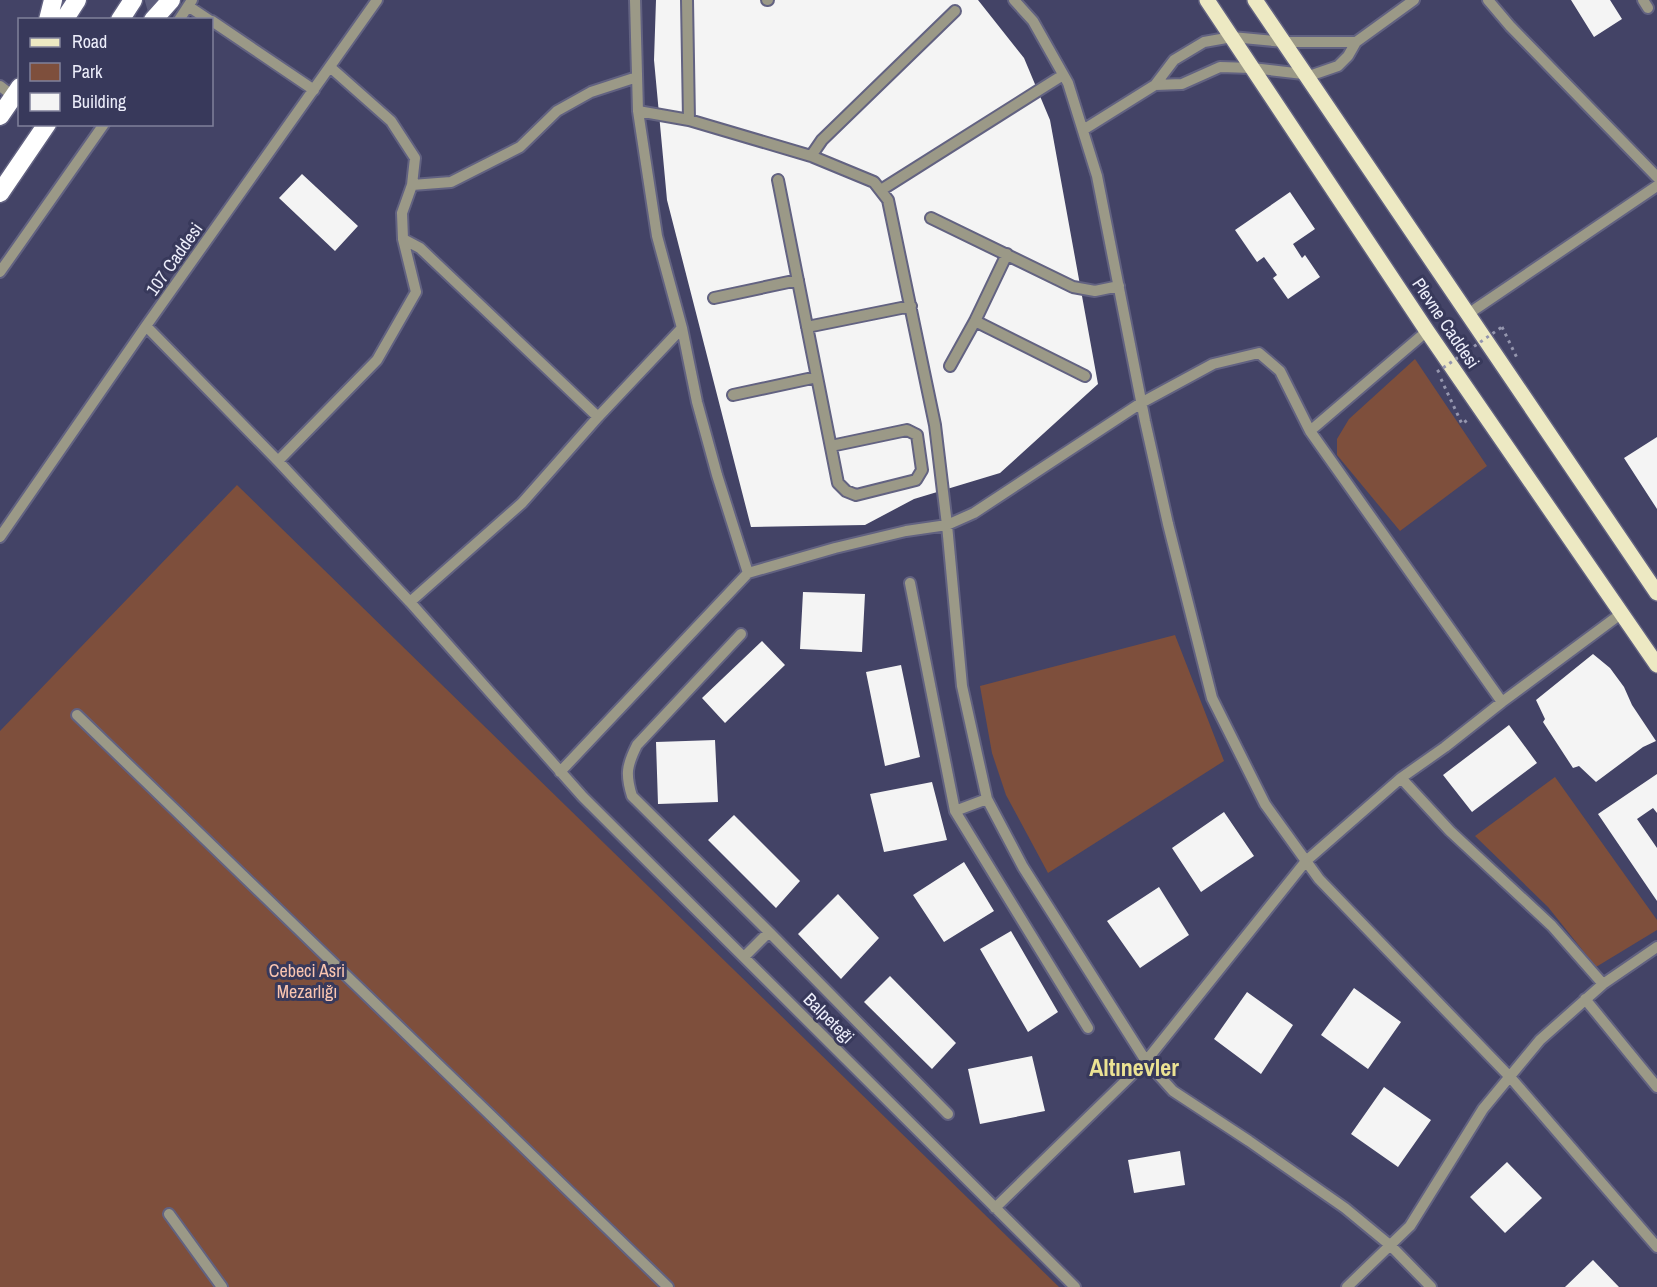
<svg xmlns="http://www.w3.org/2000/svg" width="1657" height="1287" viewBox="0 0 1657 1287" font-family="'Archivo Narrow',sans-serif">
<rect width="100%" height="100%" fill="#434366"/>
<path fill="#7e4f3c" d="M1415,359L1487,466L1400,531L1337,455V439L1349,419Z
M237,485L1059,1287H0V731Z
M1175,635L1224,761L1048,873L1006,795L992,753L980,686Z
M1555,777L1657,920V930L1596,967L1548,907L1475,836Z"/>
<path fill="#f4f4f4" d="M656,0H978L1024,58L1050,120L1098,384L1000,473L914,499L865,525L751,527L667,200L654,60Z
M1571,0H1610L1622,19L1594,37Z
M302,174L358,226L335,251L279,198Z
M1290,192L1315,229L1293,244L1302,258L1305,255L1320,277L1288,299L1273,278L1277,275L1264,257L1257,262L1235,230Z
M1657,437V509L1624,458Z
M803,592L865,594L862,652L800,649Z
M762,641L785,665L725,723L702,698Z
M1593,654L1610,668L1624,687L1632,705L1656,741L1643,747L1596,782L1579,766L1573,768L1543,722L1545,719L1536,700Z
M901,665L920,757L885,766L866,672Z
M1509,725L1537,763L1472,812L1443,775Z
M715,740L718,802L658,804L656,742Z
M1657,774V813L1653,808L1637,819L1657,848V901L1598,814Z
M932,782L947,840L884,852L870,794Z
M1224,812L1254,856L1201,892L1172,848Z
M734,815L800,881L776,908L708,840Z
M964,862L994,911L944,942L913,895Z
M1159,887L1189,935L1140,968L1107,921Z
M838,894L879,938L841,979L798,934Z
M1011,931L1058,1012L1028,1032L980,949Z
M890,976L956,1043L932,1069L864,1002Z
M1354,988L1401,1022L1368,1069L1321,1035Z
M1247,992L1293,1025L1261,1074L1214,1039Z
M1032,1056L1045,1111L980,1124L968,1069Z
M1384,1087L1431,1120L1398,1167L1351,1134Z
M1180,1151L1185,1185L1134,1193L1128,1160Z
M1507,1162L1542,1198L1505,1233L1470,1197Z
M1593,1260L1619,1287H1565Z"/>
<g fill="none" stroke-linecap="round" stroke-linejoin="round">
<path stroke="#5c5d7c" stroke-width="18" stroke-dasharray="18 9" stroke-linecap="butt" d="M122,0C138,9 145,14 159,0"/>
<defs>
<path id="minor" d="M687,0L689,120
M767,0H768
M1014,0L1033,21L1068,83L1097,176L1145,421L1168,524L1212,698L1265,804L1319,879L1510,1077L1657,1247
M1488,0L1510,26L1657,177
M1643,0L1648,8
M188,6L209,20
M179,20L192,0
M212,21L314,90
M1155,85L1182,84L1220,67L1252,68L1312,75L1338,66L1348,56L1356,42L1414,0
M0,86L13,96
M638,111L689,120L811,156L874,182L888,200L935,425L947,525L962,686L987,799L1023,867L1120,1020L1146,1061L1173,1091L1249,1141L1345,1208L1391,1246L1431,1287
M1083,130L1155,85L1174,60L1204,42L1232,37L1284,42H1356
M811,156L822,140L955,11
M778,180L838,483L846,491L856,495L916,480L922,470L917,435L907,430L831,446
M412,185L451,182L520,147L557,111L591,92L637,77
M881,190L1063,75
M931,218L1073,287L1095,291L1119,286
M403,239L420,248L598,417
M0,272L104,124
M714,298L798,280
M1468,314L1657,186
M975,321L1085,376
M146,326L278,461L410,602L583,797L1075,1287
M807,327L911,306
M950,366L975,321L1007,254
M733,395L817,377
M1310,431L1427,331
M278,461L377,360L416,292L403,239L402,213L412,185L415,158L391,121L330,67
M0,537L146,326L377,0
M748,573L835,548L906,531L947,525L974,513L1141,403L1213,364L1259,353L1280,371L1310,431L1502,702
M910,583L955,811
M410,602L522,503L598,417L682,328
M741,634L637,745C627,765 625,774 632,796L769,932
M77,715L668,1287
M560,772L748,573L717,475L697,402L682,328L657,236L638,111L635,0
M1401,778L1450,831L1552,926L1603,984
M987,799L955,811L1088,1028
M744,957L769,932L948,1114
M1585,999L1657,1087
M995,1208L1146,1061L1306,861L1401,778L1445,747L1502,702L1622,613
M169,1214L222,1287
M1347,1287L1410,1226L1483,1109L1540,1040L1603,984L1657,947"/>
<path id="major" d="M1207,0L1427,331L1657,665
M1255,0L1657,593"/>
<path id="highway" d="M48,20L53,0
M64,20L77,0
M120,20L133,0
M153,20L171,0
M0,116L20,87
M0,193L47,124"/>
</defs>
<use href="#minor" stroke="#626281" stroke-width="14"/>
<use href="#major" stroke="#626281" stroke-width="18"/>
<use href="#highway" stroke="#626281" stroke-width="21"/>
<path stroke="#9596ae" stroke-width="3" stroke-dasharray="3 4.5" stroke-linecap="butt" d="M1502,327L1517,358
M1441,379L1462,424L1470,418"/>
<use href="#minor" stroke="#9b9987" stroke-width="10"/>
<use href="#major" stroke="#ede9c3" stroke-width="15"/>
<use href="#highway" stroke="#fff" stroke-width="18"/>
<path stroke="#9596ae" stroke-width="3" stroke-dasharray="3 4.5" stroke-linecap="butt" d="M1437,372L1502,327"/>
</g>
<g text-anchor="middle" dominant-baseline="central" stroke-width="6" stroke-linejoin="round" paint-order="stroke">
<g font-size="18" fill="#edeefb" stroke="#38395b">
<text transform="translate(174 259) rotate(-55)">107 Caddesi</text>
<text transform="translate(1446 323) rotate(56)">Plevne Caddesi</text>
<text transform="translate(829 1018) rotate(45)">Balpeteği</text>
</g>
<g font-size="18" fill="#fac5b0" stroke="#38395b">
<text x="307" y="970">Cebeci Asri<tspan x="307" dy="21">Mezarlığı</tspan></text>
</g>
<g font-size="24" font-weight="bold" fill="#ebe293" stroke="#38395b">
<text x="1134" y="1067">Altınevler</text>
</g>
</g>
<rect x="18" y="18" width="195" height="108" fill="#38395b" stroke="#80819b" stroke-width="1.5"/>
<rect x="30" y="38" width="30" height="9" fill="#ede9c3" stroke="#80819b" stroke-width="1.5"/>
<text x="72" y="48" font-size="18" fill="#edeefb">Road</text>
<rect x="30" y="63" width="30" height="18" fill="#7e4f3c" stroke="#80819b" stroke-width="1.5"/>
<text x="72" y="78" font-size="18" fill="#edeefb">Park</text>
<rect x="30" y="93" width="30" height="18" fill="#f4f4f4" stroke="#80819b" stroke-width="1.5"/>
<text x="72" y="108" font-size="18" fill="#edeefb">Building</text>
</svg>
